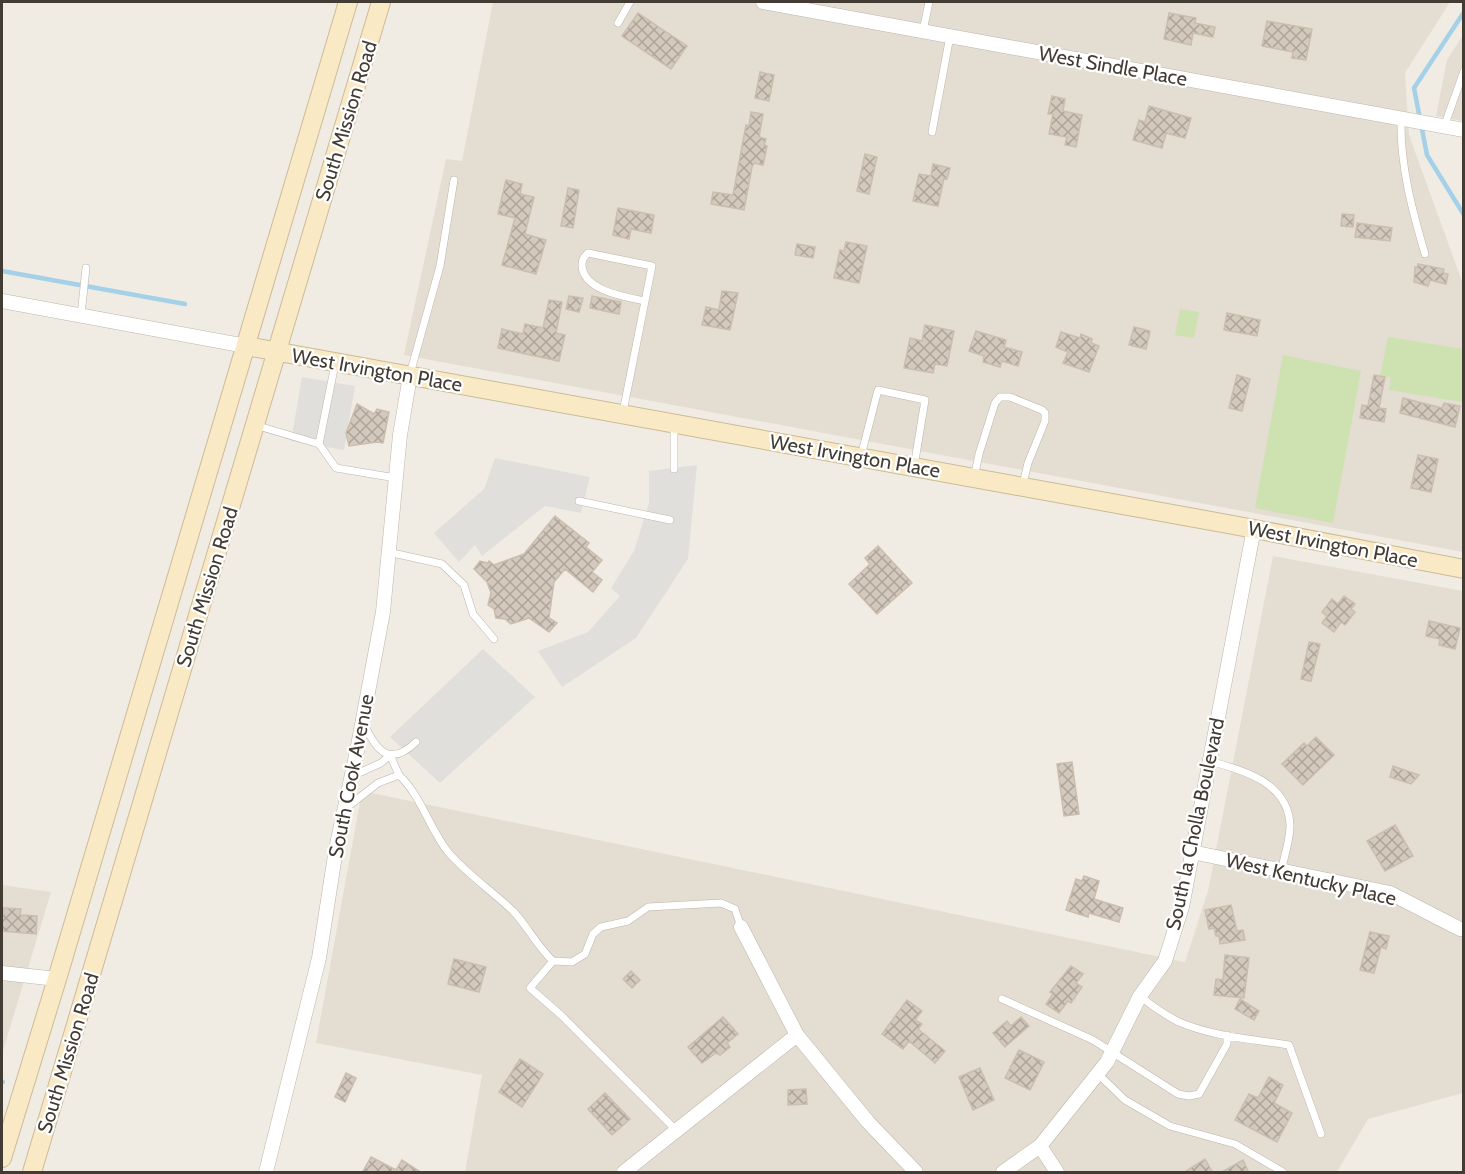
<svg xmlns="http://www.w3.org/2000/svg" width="1465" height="1174" viewBox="0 0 1465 1174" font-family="Cabin,sans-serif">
<defs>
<pattern id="building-cross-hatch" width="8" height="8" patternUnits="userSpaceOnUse" patternTransform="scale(1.5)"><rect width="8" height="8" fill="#d4c9bd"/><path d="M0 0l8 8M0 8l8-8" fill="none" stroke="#aea49a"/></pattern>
</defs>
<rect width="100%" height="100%" fill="#f0ece4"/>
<path fill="#e4ddd2" d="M493,2H1450L1405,73L1409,135L1463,284V552L404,355L446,159L462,161Z
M1463,35V121L1436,116L1447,60Z
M1273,556L1463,591V1093L1368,1119L1337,1172H465L482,1075L316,1043L362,791L1185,962L1208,891Z
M2,885L51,892L2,1054Z"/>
<path fill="#cee1b0" d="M1180,309L1199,312L1194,338L1175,335Z
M1388,337L1463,349V402L1389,390L1391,377L1380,376Z
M1283,355L1361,371L1333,523L1255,508Z"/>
<path fill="#e1dfdc" d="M302,377L355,386L344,450L291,441Z
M495,458L590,477L581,513L545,506L482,556L475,545L459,562L434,533L484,489Z
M697,465L688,559L636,638L562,687L538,651L588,632L620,596L611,588L634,551L649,503V471Z
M483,649L535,697L440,783L390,737Z"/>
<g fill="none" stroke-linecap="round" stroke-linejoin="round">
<path stroke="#a5d1e8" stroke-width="4.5" d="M1464,12L1414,88L1427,155L1464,215
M2,271L185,304
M2,1082H3"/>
</g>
<path fill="url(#building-cross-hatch)" stroke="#cbbeae" stroke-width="1.5" d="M638,13L687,46L671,69L622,36Z
M1169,13L1196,18L1195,23L1215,27L1213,37L1193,33L1191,45L1164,39Z
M1267,21L1312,29L1306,60L1292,58L1293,52L1262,46Z
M760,72L774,75L769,101L755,98Z
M1052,96L1065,99L1063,111L1082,115L1076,147L1065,145L1067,137L1049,134L1053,114H1048Z
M1149,106L1191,118L1185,138L1166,133L1162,148L1133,140L1139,120L1145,122Z
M751,112L763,114L759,137L766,139L764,145L767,146L763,165L754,163L752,167L744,210L711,204L713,192L733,195L746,125L749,126Z
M865,154L877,157L869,194L857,191Z
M933,164L950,168L947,179L944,178L938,206L913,201L919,174L931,176Z
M506,180L522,184L520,194L534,197L525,234L546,240L536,274L502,265L515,218L498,214Z
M568,188L579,190L573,228L561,226Z
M618,208L654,215L651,233L631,229L629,239L613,235Z
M1342,214L1354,215L1353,227L1341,226Z
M1357,223L1392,228L1390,241L1355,237Z
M846,242L867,246L859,283L834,278L840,250L844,251Z
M797,244L815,247L813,258L795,255Z
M1418,264L1444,269L1443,273L1448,274L1446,284L1430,280L1428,286L1414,282L1415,267L1417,268Z
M722,291L738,293L730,330L702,325L706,307L719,310Z
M569,296L583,298L579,312L566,309Z
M592,296L621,302L619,314L590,308Z
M549,300L562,302L556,333L565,335L559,361L498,348L502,329L523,334L525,324L543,328Z
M1227,313L1260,320L1257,336L1224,330Z
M925,325L954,331L947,366L935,364L933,373L904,368L910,338L922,341Z
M1134,327L1150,331L1146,349L1129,345Z
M976,331L1006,340L1004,347L1022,352L1018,366L1002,361L1000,367L983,362L984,356L969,351Z
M1061,332L1080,338L1081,334L1092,339L1091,343L1099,346L1089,372L1063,363L1068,352L1056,347Z
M1237,375L1250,379L1242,411L1229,408Z
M1374,375L1385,377L1379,408L1386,409L1384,422L1360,418L1362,405L1368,406Z
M1403,398L1442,408L1444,403L1460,406L1455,427L1400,413Z
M357,404L374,414L377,409L389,412L383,443L377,442L349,446L346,433Z
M1418,455L1438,459L1431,492L1411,488Z
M555,516L589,543L586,547L602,560L592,572L602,580L593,592L565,569L554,582L549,618L557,623L549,632L529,618L511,624L505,619L496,618L494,609L488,605L491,593L487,582L474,569L480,561L488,563L489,561L494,565L524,554Z
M878,546L912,583L877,614L849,584L870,564L865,558Z
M1344,596L1355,604L1351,609L1355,612L1345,625L1341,622L1334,632L1322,623L1327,616L1322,612L1332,599L1338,604Z
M1429,621L1460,628L1455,649L1439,645L1440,639L1426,636Z
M1309,642L1320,644L1311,681L1301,679Z
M1316,737L1334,755L1303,785L1282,764L1304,743L1307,746Z
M1072,762L1079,814L1064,816L1057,764Z
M1393,766L1419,775L1411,784L1390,777Z
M1395,825L1413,856L1385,871L1367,841Z
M1084,876L1099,881L1094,899L1123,908L1119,922L1089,913L1088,917L1066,910L1076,879L1082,881Z
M1231,905L1237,931L1243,930L1245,940L1220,944L1219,936H1216L1214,928L1209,929L1205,910Z
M3,908L21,909L20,915L37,916L36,934L2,931Z
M1370,932L1389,936L1386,949L1381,947L1374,973L1360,970Z
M1225,955L1249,958L1244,998L1214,995L1216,979L1223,980Z
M454,959L486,967L479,992L448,984Z
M1071,966L1083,974L1076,983L1082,987L1071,1003L1068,1001L1059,1013L1046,1004L1053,994L1050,992Z
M631,971L640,980L632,988L623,979Z
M1240,999L1259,1011L1254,1020L1235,1009Z
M907,1000L922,1011L915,1020L922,1024L918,1029L945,1051L935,1063L909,1041L903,1049L882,1034Z
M723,1017L738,1034L727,1043L730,1047L720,1055L716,1053L702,1063L688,1047Z
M1021,1017L1029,1026L1005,1047L993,1033L1007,1021L1011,1026Z
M1019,1050L1044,1062L1030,1090L1005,1078Z
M520,1059L543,1074L522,1107L499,1092Z
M980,1068L994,1100L973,1110L959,1077Z
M346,1073L356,1078L345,1102L335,1097Z
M1269,1077L1283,1085L1274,1103L1292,1113L1277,1142L1235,1120L1249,1094L1258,1098Z
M806,1089L807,1104L788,1105V1090Z
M605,1093L630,1119L612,1135L588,1109Z
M371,1157L396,1170L402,1160L422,1173H362Z
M1205,1159L1213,1173H1183Z
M1243,1160L1249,1173H1220Z"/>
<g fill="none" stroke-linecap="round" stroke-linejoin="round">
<defs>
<path id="lane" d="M618,23L630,2
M923,31L929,2
M1401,119C1400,165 1412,210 1425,254
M1444,127L1464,71
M932,132L950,36
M81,315L86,268
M410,374L440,266L454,180
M623,412L652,266L588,253C584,257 582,259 582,265C583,291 626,297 645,301
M255,425L319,444L336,468L396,478
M674,426V469
M319,444L335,364
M861,456L878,390L925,400L914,467
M974,478L979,454L995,403L1000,397H1010L1042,410L1045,413V421L1028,463L1023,484
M579,501L670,520
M388,552L442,564L464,585L473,614L494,639
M364,724C376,750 389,768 416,742
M1209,761C1244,770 1289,783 1290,826C1290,840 1284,857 1281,872
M399,775C422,797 429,828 448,852C467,874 492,891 513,911C528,927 537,946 553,961L530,988L561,1015L677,1131
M346,808L378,783L399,775L390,755L381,763L352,776
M553,961L572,962L585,954L593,934L601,927L628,921L648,907L721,903L735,909L741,927
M1140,996C1152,1006 1165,1015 1179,1022C1214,1037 1252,1039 1289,1045L1321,1134
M1002,999L1093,1040L1178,1094L1189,1096L1199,1094L1227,1044V1035
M1098,1074L1125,1100L1170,1126L1235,1144L1283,1172"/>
<path id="street" d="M763,2L1464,130
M2,301L246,346
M1192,852L1390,893L1460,929
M741,927L797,1035L868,1122L916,1172
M2,973L57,979
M1040,1146L1057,1172
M266,1172L319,958L336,849L357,751L383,612L400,435L410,376
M624,1172L797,1035
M1003,1172L1040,1146L1107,1062L1140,996L1165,961L1182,907L1254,528"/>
<path id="secondary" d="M246,346L1233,525L1464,569
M2,1158L57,979L348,2
M32,1172L381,2"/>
</defs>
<use href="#lane" stroke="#beb5ab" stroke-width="8"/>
<use href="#street" stroke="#beb5ab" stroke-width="15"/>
<use href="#secondary" stroke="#ccbb97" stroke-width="20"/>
<use href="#lane" stroke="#fff" stroke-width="7"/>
<use href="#street" stroke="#fff" stroke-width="14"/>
<use href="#secondary" stroke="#f9e9c5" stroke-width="18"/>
</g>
<g text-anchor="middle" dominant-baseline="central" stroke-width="4.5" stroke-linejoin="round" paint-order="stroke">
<g font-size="20" fill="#423c34" stroke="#fff">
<text transform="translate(1113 66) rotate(10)">West Sindle Place</text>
<text transform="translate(346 121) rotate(-73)">South Mission Road</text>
<text transform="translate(377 370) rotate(10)">West Irvington Place</text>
<text transform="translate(855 456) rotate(10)">West Irvington Place</text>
<text transform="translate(1333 544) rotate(11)">West Irvington Place</text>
<text transform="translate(207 587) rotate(-73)">South Mission Road</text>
<text transform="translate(351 776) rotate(-79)">South Cook Avenue</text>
<text transform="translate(1195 824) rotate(-78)">South la Cholla Boulevard</text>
<text transform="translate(1311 879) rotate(13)">West Kentucky Place</text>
<text transform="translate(68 1053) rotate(-73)">South Mission Road</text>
</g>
</g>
<rect width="1465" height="1174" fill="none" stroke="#423c34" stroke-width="6"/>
</svg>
